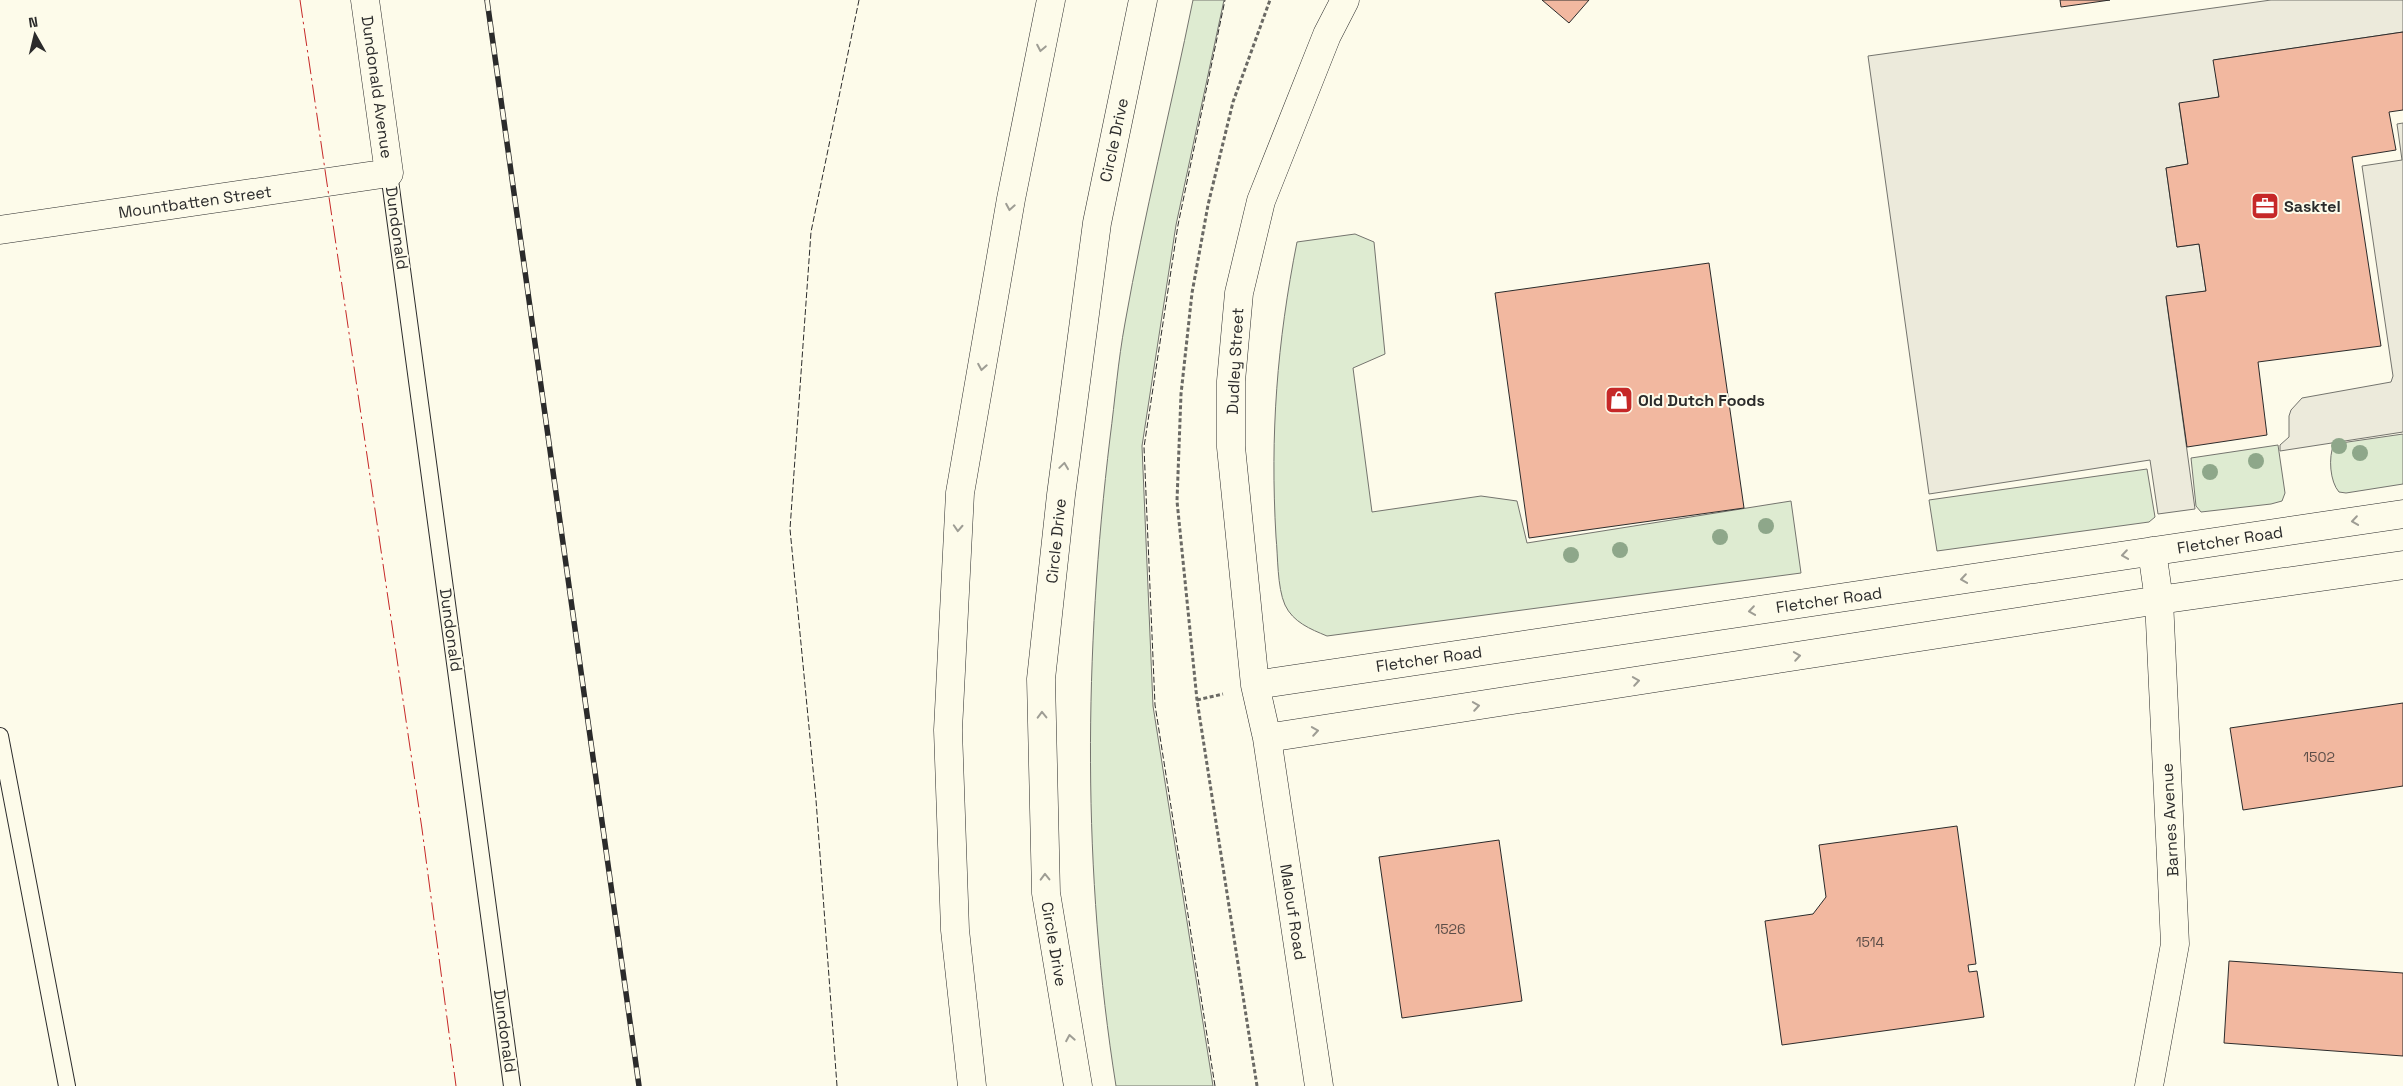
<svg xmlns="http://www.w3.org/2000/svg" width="2403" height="1086" viewBox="0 0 2403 1086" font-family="'Space Grotesk',sans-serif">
<rect width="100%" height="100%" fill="#fdfbea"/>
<path fill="#deebd1" stroke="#74746e" d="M1193,0H1224L1176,225L1142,446L1153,706L1213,1086H1116C1082,872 1084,654 1110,438C1115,400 1118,361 1125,323C1144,215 1171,108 1193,0Z
M1355,234L1374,242L1385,354L1353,368L1372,512L1481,496L1517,501L1527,543L1791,501L1801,573L1327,636C1310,629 1293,622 1285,605C1277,587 1278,556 1276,537C1270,434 1277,343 1297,242Z
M2403,434V484L2346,493L2339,492C2330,482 2328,457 2334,444Z
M2278,445L2285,493L2282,501L2271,504L2201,512L2196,506L2191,458Z
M2147,469L2155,517L2149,522L1937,551L1929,500Z"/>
<path fill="#eceadb" stroke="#74746e" d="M2271,0H2403V32L2214,60L2219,97L2179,104L2188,164L2166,168L2177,247L2199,244L2206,291L2166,297L2195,509L2158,514L2150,460L1929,494L1868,56Z
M2403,123V432L2280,451V445L2289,437V416L2291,410L2302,398L2391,382L2393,376L2362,166L2402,160L2397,124Z"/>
<path fill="#f2b8a0" stroke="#2b2b2b" d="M1542,0H1589L1569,23Z
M2060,0H2110L2061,7Z
M2403,32V110L2389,112L2396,150L2352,157L2381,346L2258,362L2267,435L2187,447L2166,296L2206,291L2199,244L2177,247L2166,168L2188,164L2179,103L2219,97L2213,60Z
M1709,263L1744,508L1529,538L1495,293Z
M2403,703V786L2243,810L2230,728Z
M1957,826L1976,964L1968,965L1969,972L1977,971L1984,1017L1782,1045L1765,921L1813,914L1826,897L1819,845Z
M1499,840L1522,1001L1402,1018L1379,857Z
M2229,961L2403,973V1056L2224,1043Z"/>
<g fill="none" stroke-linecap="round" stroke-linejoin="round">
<defs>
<path id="lane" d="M389,173L512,1086
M0,736L67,1086"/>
<path id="street" d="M0,230L389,173L365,0
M1255,685L2403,514
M1267,738L2159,600L2403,565
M1319,1086L1267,738L1255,685L1231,447V381L1239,293L1261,201L1327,35L1345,0
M2149,1086L2175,944L2159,600L2152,551"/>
<path id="highway" d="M972,1086L955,930L948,730L960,493L1011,199L1051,0
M1078,1086L1046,893L1041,679L1061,495L1097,223L1143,0"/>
</defs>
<use href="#lane" stroke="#2b2b2b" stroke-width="18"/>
<use href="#street" stroke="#2b2b2b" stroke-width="29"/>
<use href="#highway" stroke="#2b2b2b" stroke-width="29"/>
<path stroke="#6a6964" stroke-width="3" stroke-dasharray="4 2.5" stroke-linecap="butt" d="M1197,700L1223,694
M1257,1086L1197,700L1177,501L1181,394L1192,293L1208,205L1233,102L1270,0"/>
<use href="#lane" stroke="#fdfbea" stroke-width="16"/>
<use href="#street" stroke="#fdfbea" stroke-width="28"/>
<use href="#highway" stroke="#fdfbea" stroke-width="28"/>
<defs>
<path id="rail" d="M487,0L639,1086"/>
</defs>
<use href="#rail" stroke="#2b2b2b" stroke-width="5.5"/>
<use href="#rail" stroke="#fdfbea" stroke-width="4" stroke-dasharray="11" stroke-linecap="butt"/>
<path stroke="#2b2b2b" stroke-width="1" stroke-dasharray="6 2.5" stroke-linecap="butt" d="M837,1086L816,800L790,529L811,232L859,0
M1215,1086L1155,705L1144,447L1178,225L1225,0"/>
<path stroke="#c62828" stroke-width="1" stroke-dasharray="18 4 2.5 4" stroke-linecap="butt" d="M300,0L422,829L456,1086"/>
</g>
<g fill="#8ea78a">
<circle cx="2339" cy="446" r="8"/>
<circle cx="2360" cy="453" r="8"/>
<circle cx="2256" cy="461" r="8"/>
<circle cx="2210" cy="472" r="8"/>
<circle cx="1766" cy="526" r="8"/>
<circle cx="1720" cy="537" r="8"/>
<circle cx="1620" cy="550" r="8"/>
<circle cx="1571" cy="555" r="8"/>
</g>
<defs><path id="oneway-chevron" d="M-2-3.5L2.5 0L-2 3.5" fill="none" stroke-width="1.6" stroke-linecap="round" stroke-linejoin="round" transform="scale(1.25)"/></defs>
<g stroke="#9e9d94">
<use href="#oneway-chevron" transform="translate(1041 48) rotate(101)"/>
<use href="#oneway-chevron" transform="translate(1010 207) rotate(100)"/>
<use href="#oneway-chevron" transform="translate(982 367) rotate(100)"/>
<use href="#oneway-chevron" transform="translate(1064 466) rotate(-82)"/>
<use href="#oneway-chevron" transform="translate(2355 521) rotate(172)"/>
<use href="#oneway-chevron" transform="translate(958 528) rotate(93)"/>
<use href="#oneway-chevron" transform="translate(2125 555) rotate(172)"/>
<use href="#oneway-chevron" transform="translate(1964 579) rotate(172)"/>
<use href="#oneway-chevron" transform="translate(1752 611) rotate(172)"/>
<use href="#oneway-chevron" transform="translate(1797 656) rotate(-9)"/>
<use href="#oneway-chevron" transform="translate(1636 681) rotate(-9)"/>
<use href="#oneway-chevron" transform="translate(1476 706) rotate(-9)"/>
<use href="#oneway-chevron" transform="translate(1042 715) rotate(-91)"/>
<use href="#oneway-chevron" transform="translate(1315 731) rotate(-9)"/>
<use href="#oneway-chevron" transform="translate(1045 877) rotate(-91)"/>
<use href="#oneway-chevron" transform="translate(1070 1038) rotate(-100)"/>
</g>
<defs>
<symbol id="office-square" viewBox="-11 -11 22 22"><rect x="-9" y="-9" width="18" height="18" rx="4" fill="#c62828" stroke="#fdfbea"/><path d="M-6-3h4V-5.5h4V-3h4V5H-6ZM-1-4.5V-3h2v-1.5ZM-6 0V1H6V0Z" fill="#fff"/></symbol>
<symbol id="shop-square" viewBox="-11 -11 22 22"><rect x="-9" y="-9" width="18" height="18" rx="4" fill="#c62828" stroke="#fdfbea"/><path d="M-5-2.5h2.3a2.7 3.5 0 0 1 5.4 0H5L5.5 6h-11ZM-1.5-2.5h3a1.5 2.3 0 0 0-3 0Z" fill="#fff"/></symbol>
</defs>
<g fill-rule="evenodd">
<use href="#office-square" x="2249" y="190" width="32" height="32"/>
<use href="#shop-square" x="1603" y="384" width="32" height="32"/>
</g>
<g text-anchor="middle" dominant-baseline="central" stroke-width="4" stroke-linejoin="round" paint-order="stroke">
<g font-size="14" fill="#5d4e48">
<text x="2319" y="757">1502</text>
<text x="1450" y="929">1526</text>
<text x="1870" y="942">1514</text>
</g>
<g font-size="16" fill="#2b2b2b" stroke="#fdfbea">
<text transform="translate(377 87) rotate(82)">Dundonald Avenue</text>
<text transform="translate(1114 140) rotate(-78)">Circle Drive</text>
<text transform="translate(195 202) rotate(-8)">Mountbatten Street</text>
<text transform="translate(397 228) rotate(82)">Dundonald</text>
<text transform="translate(1235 361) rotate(-87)">Dudley Street</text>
<text transform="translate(2230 540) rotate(-9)">Fletcher Road</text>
<text transform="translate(1056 541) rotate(-84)">Circle Drive</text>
<text transform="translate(1829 600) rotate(-8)">Fletcher Road</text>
<text transform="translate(451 630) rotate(82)">Dundonald</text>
<text transform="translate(1429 659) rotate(-8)">Fletcher Road</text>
<text transform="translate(2170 820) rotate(-93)">Barnes Avenue</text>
<text transform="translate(1293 912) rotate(81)">Malouf Road</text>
<text transform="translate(1054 944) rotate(80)">Circle Drive</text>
<text transform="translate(505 1031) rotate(82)">Dundonald</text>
</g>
<g font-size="16" font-weight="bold" fill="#2b2b2b" stroke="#fdfbea" text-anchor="start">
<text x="2284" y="206">Sasktel</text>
<text x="1638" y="400">Old Dutch Foods</text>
</g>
</g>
<g transform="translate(35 35) rotate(352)" stroke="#fdfbea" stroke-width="4" paint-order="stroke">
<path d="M0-4L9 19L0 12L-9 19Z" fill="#2b2b2b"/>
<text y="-8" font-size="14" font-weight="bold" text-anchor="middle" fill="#2b2b2b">N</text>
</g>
</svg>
